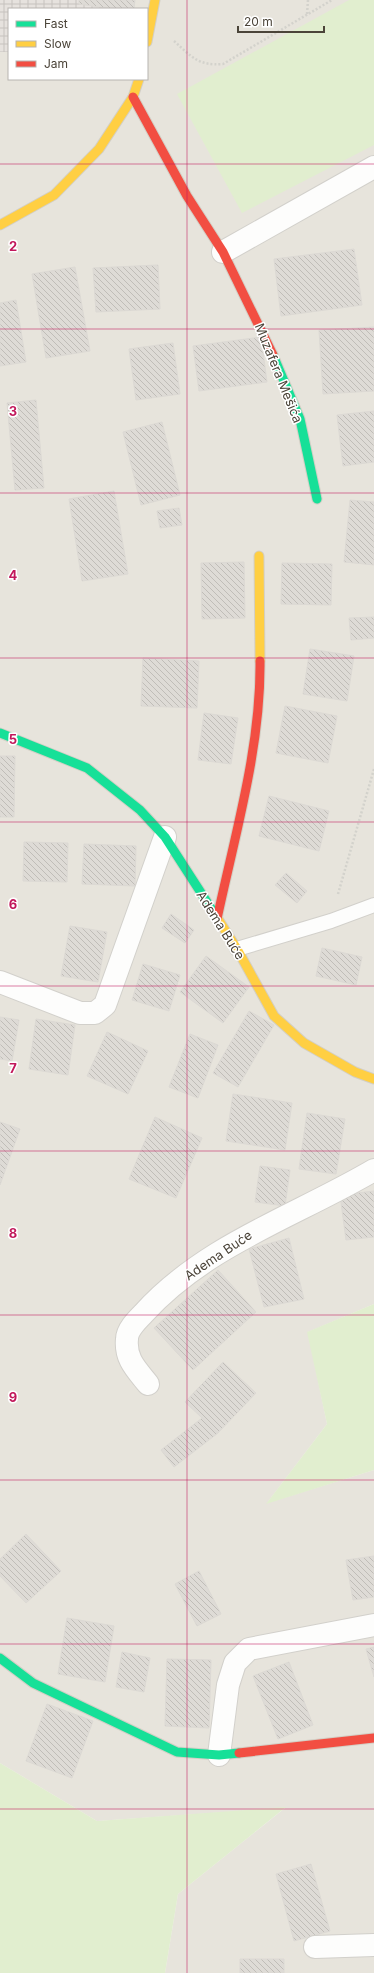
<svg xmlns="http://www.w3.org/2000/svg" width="374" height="1973" viewBox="0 0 374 1973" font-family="Inter,sans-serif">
<defs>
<pattern id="industrial-grid" width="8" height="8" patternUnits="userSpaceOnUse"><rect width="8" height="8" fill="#e6e2de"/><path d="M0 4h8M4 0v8" fill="none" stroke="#c7c3bf"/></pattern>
<pattern id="building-back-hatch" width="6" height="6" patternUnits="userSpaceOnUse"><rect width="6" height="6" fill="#dedbd6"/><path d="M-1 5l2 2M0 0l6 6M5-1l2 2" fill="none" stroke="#c0bdb8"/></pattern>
</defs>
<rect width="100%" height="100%" fill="#f4f2ee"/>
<path fill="#e7e4dc" d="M132,0H374V1304L308,1332L327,1424L267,1503L374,1470V1973H165L178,1894L285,1808L97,1821L0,1763V50H9V79H147V9H131Z"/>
<path fill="url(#industrial-grid)" d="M0,0H132L131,9H9V52H0Z"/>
<path fill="#e1eecf" d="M349,0H374V145L242,213L177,94Z
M374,1304V1470L266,1504L327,1424L307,1332Z
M0,1763L97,1821L286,1807L178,1894L165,1973H0Z"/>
<path fill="url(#building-back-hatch)" stroke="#dcd9d4" d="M79,0H135L134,9H113L79,4Z
M354,249L362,305L281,316L274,259Z
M158,265L160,309L96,312L93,268Z
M75,267L90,351L46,358L32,274Z
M16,300L26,362L0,366V303Z
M374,327V391L323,394L319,330Z
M261,337L267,382L199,391L193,346Z
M173,343L180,394L136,400L129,349Z
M36,400L44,488L15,490L7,403Z
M374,411V462L343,466L337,415Z
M162,422L180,495L141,505L123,432Z
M114,491L128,574L82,581L69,499Z
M350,500L374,502V565L344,562Z
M179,508L182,525L160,528L157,511Z
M244,562L245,618L202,619L201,563Z
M282,563L332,564L331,605L281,604Z
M374,617V638L351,640L349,618Z
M310,649L354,656L347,701L303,694Z
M143,658L199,661L197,708L141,706Z
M285,706L337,716L328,763L276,753Z
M204,713L238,718L231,764L198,760Z
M0,756H15L14,817H0Z
M269,796L329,811L319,851L259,836Z
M24,842L68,843L67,882L23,881Z
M84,844L136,846L135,886L82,884Z
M286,873L307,891L297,903L275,885Z
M171,914L194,930L185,943L162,928Z
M70,926L107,932L98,982L61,976Z
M322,948L362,957L356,985L316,976Z
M206,956L249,987L223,1023L180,992Z
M143,964L180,975L169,1011L132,1000Z
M249,1011L274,1025L238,1087L213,1073Z
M0,1017L19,1020L12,1061L0,1059Z
M36,1019L75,1025L68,1075L29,1069Z
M107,1032L148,1051L128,1094L87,1076Z
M190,1034L218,1045L198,1098L169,1087Z
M233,1094L292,1103L285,1150L226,1141Z
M307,1113L345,1119L336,1174L299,1169Z
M155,1117L202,1138L176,1198L129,1179Z
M0,1122L20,1129L0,1185Z
M260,1166L290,1170L285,1206L255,1202Z
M374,1191V1237L346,1240L340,1195Z
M289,1238L304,1299L264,1307L249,1249Z
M218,1270L256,1312L193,1370L154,1328Z
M223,1362L256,1393L218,1433L185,1402Z
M202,1418L218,1433L174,1467L161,1450Z
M26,1534L61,1571L26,1603L0,1576V1559Z
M374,1556V1597L353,1600L346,1560Z
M199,1571L221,1614L197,1626L175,1584Z
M67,1618L114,1626L105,1682L58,1674Z
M374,1647V1677L366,1649Z
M122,1652L150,1658L144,1692L116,1687Z
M167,1659L211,1660L209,1728L165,1726Z
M289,1662L313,1725L278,1739L253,1676Z
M47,1704L93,1721L72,1778L26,1761Z
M311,1864L330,1931L294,1941L276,1874Z
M240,1959H284V1973H240Z"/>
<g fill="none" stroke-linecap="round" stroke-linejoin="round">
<defs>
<path id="lane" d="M237,949L331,921L374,905"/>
<path id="street" d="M223,252L374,167
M0,982L80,1013H95L105,1005L165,837
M148,1384C136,1369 125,1359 127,1339C127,1330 137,1320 143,1314C205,1245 296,1216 374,1170
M219,1755L228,1685L235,1663L249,1649L374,1625
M315,1947L374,1945"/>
<path id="fast" d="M273,355L300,419L317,499
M0,733L87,768L140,810L165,837L216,916
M0,1658L33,1683L177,1752L219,1755L239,1753"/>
<path id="slow" d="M147,42L155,0
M0,225L54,195L99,149L133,97L139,79
M259,556L260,661
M216,916L237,949L274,1016L304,1043L355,1072L374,1079"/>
<path id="jam" d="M133,97L187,196L223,252L273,355
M217,919C235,834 261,748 260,661
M239,1753L374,1738"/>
</defs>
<use href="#lane" stroke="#d2d0cb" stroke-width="16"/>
<use href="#street" stroke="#d2d0cb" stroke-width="24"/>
<use href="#fast" stroke="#d3cfc5" stroke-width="11"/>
<use href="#slow" stroke="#d3cfc5" stroke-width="11"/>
<use href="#jam" stroke="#d3cfc5" stroke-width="11"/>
<path stroke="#d3d2cc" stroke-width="2.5" stroke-dasharray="2 2" stroke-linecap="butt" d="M307,14L308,0
M174,41C192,57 198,66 223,64L332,0
M338,894L374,769"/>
<use href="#lane" stroke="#fdfdfc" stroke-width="14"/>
<use href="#street" stroke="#fdfdfc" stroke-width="22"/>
<use href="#fast" stroke="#16e098" stroke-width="9"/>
<use href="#slow" stroke="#ffcf43" stroke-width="9"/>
<use href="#jam" stroke="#f24e42" stroke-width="9"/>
</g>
<path fill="none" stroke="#c2185b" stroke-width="1" stroke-opacity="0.55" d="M187,0V1973M0,164H374M0,329H374M0,493H374M0,658H374M0,822H374M0,986H374M0,1151H374M0,1315H374M0,1480H374M0,1644H374M0,1809H374"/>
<g text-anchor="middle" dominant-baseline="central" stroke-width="3" stroke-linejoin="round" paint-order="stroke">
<g font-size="13" fill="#4b4439" stroke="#fff">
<text transform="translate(279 373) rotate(68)">Muzafera Mešića</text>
<text transform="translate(221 925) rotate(58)">Adema Buće</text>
<text transform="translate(218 1255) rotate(-34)">Adema Buće</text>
</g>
</g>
<g font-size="13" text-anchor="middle" font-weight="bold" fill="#c2185b" stroke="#fff" stroke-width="3" stroke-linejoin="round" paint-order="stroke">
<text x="13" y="251">2</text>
<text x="13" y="416">3</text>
<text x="13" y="580">4</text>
<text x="13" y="744">5</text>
<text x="13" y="909">6</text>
<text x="13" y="1073">7</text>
<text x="13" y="1238">8</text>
<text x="13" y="1402">9</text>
</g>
<rect x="8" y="8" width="140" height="72" fill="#ffffff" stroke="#b7b4b0"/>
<rect x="16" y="21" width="20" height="6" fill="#16e098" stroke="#b7b4b0"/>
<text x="44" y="28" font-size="12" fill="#4b4439">Fast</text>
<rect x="16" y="41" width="20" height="6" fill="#ffcf43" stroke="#b7b4b0"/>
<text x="44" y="48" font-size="12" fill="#4b4439">Slow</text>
<rect x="16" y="61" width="20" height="6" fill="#f24e42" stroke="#b7b4b0"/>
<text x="44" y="68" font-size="12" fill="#4b4439">Jam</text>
<path d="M238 26v6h86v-6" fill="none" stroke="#4b4439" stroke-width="2"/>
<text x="244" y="26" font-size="12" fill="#4b4439" stroke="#ffffff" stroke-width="3" paint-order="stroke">20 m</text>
</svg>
